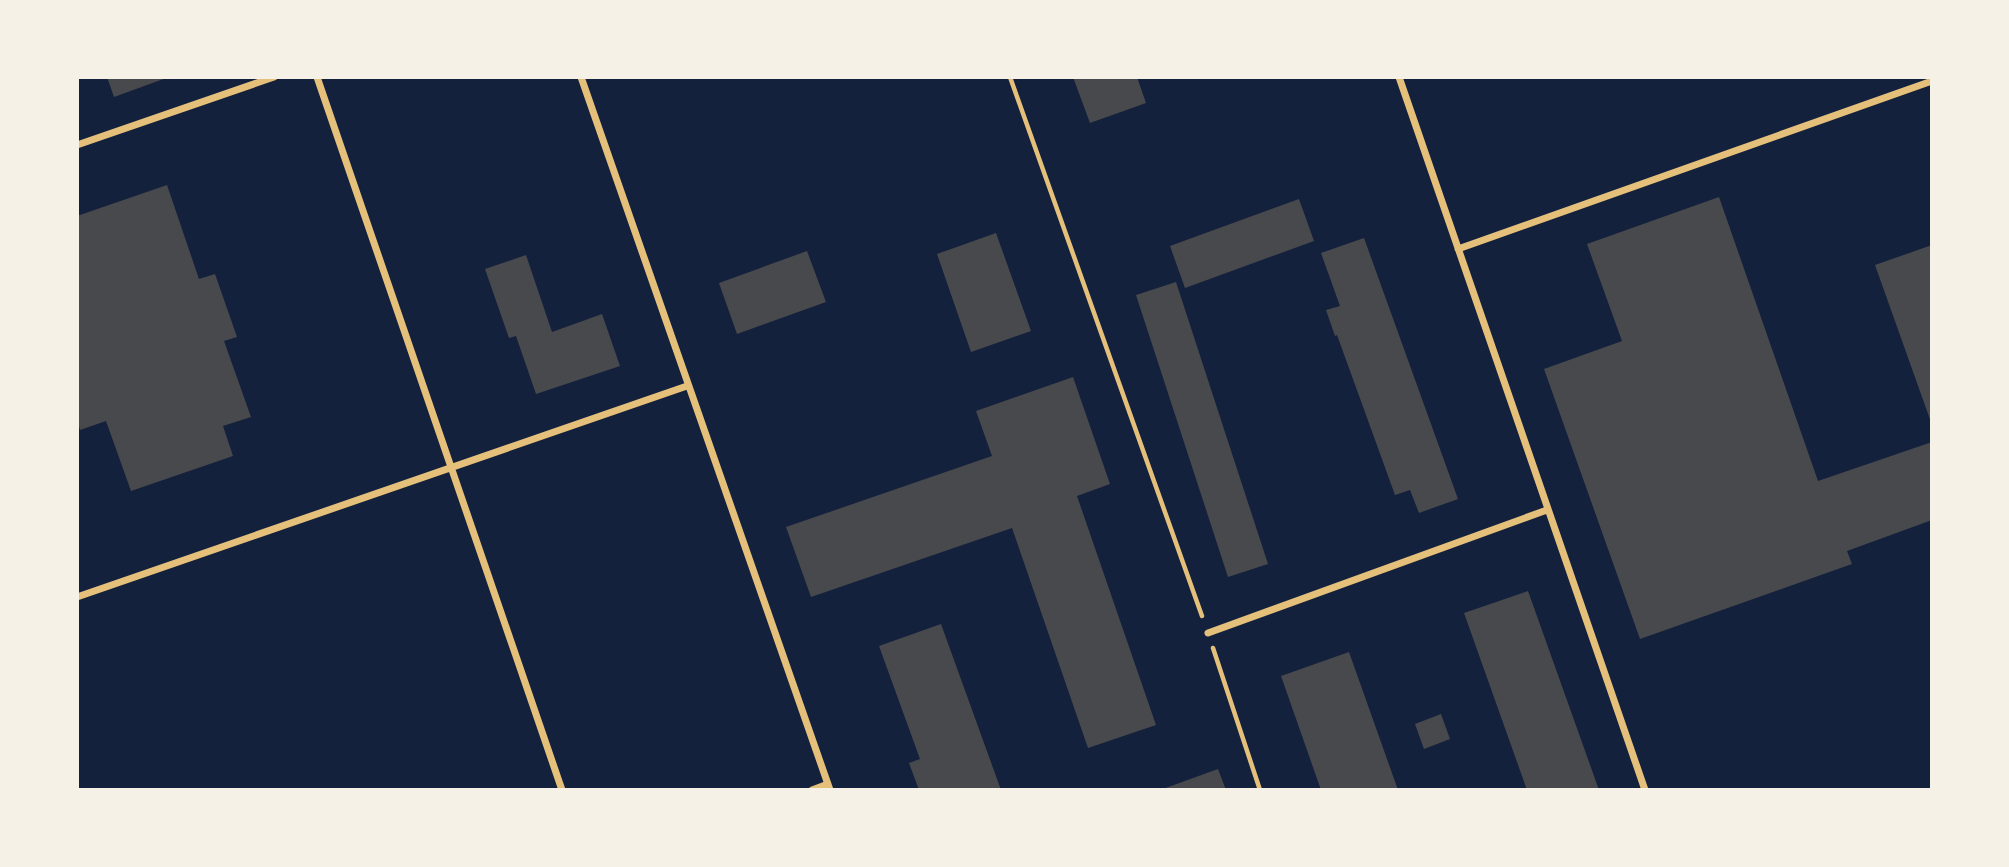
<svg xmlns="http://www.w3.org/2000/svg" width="2009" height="867" viewBox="0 0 2009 867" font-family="'Fira Sans',sans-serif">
<rect width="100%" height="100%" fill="#14213d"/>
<path fill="#48494c" d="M107,77H169L114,97Z
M1073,77H1137L1146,103L1090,123Z
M167,185L199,279L215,274L237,337L224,341L251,417L223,426L233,456L131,491L106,421L80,430L77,419V216Z
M1719,197L1818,481L1932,442V520L1847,551L1852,564L1640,639L1544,369L1622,341L1587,244Z
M1299,199L1314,241L1185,288L1170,246Z
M996,233L1031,331L971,352L937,254Z
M1364,238L1458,499L1419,513L1410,490L1395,495L1337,335L1335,336L1326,310L1340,306L1321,253Z
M1932,245V425L1875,265Z
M807,251L826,302L737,334L719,283Z
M526,255L552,332L602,314L620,366L536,394L516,336L509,338L485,269Z
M1176,282L1268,564L1228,577L1136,295Z
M1073,377L1110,484L1077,496L1156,725L1088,748L1012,528L811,597L786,527L992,456L976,411Z
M1528,591L1599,790H1527L1464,613Z
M941,624L1001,790H919L909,763L920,759L879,646Z
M1349,652L1398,790H1321L1281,676Z
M1441,714L1450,739L1424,749L1415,724Z
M1218,769L1226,790H1160Z"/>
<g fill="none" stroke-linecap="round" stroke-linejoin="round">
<path stroke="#e5c07b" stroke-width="4.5" d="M1010,77L1202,616
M1213,648L1260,790"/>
<path stroke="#e5c07b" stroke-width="7" d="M317,77L562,790
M581,77L830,790
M1399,77L1645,790
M77,145L274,77
M1458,249L1932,81
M77,597L687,386
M1208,633L1547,510
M812,790L828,784"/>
</g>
<rect width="2009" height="867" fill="none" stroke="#f6f1e7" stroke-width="158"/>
</svg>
